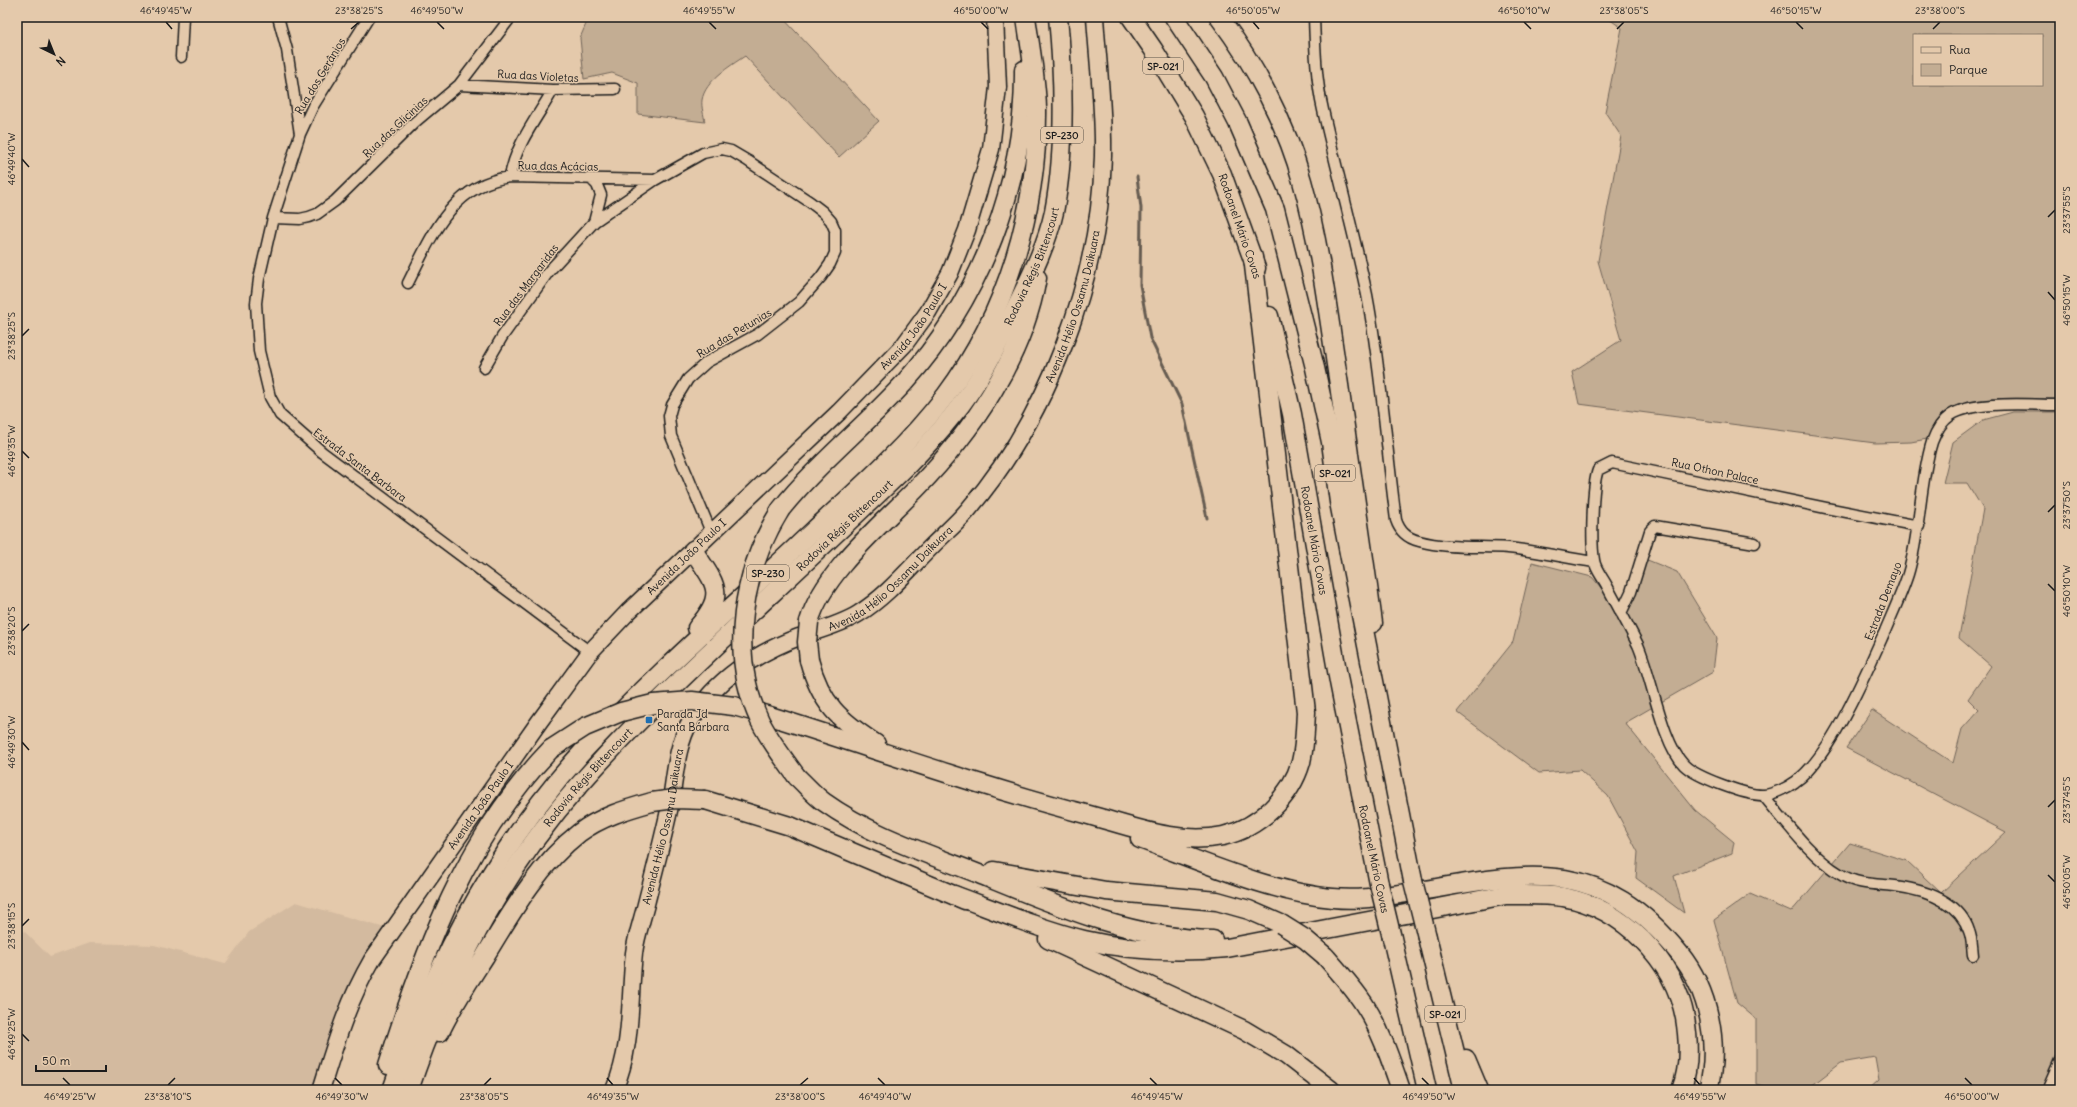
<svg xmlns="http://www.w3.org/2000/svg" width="2077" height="1107" viewBox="0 0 2077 1107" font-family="Delius,sans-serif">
<rect width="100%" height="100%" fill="#e4c9ab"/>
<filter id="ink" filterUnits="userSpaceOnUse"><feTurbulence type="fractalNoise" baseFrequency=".025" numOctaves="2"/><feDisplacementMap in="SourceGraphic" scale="8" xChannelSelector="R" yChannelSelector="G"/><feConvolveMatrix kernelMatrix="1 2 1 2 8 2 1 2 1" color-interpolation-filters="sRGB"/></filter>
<g filter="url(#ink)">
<path fill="#d3ba9f" d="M296,902L385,928L318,1090H17V924L50,957L89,943L154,945L225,964L249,932Z"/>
<path fill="#c3ad93" stroke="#706458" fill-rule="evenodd" d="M589,17H782L879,121L839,157L745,56C730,66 705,81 702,100C701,107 704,115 705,122L638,114V83L612,73L584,79L580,38Z
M1606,17H2060V399C2030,399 1972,394 1948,410C1937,416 1932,428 1927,439L1911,442L1875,443L1579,404L1572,372L1621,340L1598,261L1621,136L1605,112L1622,28ZM1914,35H2042V85H1914Z
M2013,412H2060V1090H1868L1879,1080L1875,1057L1841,1063L1806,1090H1777L1756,1084V1019L1737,1003L1714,920L1750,894L1791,912L1850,843L1907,861L1941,893L2006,832L1846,748L1872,710L1953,763L1962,729L1979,710L1968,699L1991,666L1959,638L1983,509L1967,483H1943L1953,442L1983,420Z
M1645,559L1677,572L1717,638L1713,672L1625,723L1695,810L1734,842L1732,853L1674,876L1684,913L1636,878L1638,852L1608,796L1580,770L1539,773L1457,712L1513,642L1532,562L1592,577L1618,608Z"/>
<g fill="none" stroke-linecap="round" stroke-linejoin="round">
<path stroke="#665c51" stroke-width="3" d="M1137,177L1141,208L1140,285L1150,338L1182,404L1207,518"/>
<defs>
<path id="minor" d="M278,17L287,50L300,134
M369,17L313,106L300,134L273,218L259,279L256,303L259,351L270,397L280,415L322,452L590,652
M1314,17C1315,48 1316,80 1323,110C1337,172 1354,233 1367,295C1381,369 1386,445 1396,520C1400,532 1407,538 1419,541C1448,549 1479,546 1508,548C1537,551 1565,558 1594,562
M181,57L183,17
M459,85L553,90L615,89
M553,90C537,118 515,145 510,177L655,180
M273,218L300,219L309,217L317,214L335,201L415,122L459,85L511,17
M594,222L655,180L703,153L722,149L731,151L748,161L810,202L823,212L831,221L835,230V253L830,264L821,277L799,302L758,334L707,362L688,379L672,405L669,416L671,436L711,532
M408,283C431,237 452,184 510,177
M484,368L502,337L549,271L594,222L601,195L597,185L591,179
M1919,526L1826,508L1612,463L1598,470C1592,485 1591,544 1594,560C1595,569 1603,578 1607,586C1617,605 1628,625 1638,645C1652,677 1662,743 1684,765C1696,777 1747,796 1764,795C1774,794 1787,788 1795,782C1830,758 1867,671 1885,631C1893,612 1902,593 1908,574C1921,531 1919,484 1932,442C1936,431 1942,421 1951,415C1973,400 2033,405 2060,405
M1621,613L1631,592L1650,531L1655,526L1755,543
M1763,795C1785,821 1810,856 1840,874C1857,885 1875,884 1895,886C1924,890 1959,900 1969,931C1972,938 1972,947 1973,955
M2049,1085L2060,1060"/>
<g id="primary">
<path id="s1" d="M321,1090C336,1042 347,1003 372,960L539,722L590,652L628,612L839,412L904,345L928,312L950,273L967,230L991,149L998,87L995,17"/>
<path id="s2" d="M614,1090C633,1046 629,1000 634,953C636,937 642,920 646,904C654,872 663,839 670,806C675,778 676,745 691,720C715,680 756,653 799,637C819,630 840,625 858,614C886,597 909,569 932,546C944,534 957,523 968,510C1048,417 1100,279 1103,156C1104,110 1098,63 1095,17"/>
</g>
<g id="motorway">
<path d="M1131,17L1153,49L1194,116L1222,174L1256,268"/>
<path d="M1174,17L1214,77L1238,123L1275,209L1315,368L1331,442L1339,502L1413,881"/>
<path d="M1219,17C1255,65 1286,123 1302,181C1320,245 1328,312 1338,378C1350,459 1362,541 1373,623"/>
<path id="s3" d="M1269,316L1292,414L1339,682L1379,884"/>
<path d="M781,509C818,463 865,426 905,382C981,297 1025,184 1024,70"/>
<path d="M693,550C715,584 728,593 697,628"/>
<path d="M809,622C823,573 880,526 916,489C972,432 1023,358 1037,278"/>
<path d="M809,660C821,704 839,720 876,744"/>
<path d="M734,706L770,716C876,749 981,787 1089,815C1133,827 1178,845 1223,836C1259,828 1291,797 1301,762C1305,746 1305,729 1306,712L1253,257"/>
<path d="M797,777C806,785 814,795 824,802C870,835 926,853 979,874C1055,905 1130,938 1213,940"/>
<path d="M705,800L790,826L965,900"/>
<path d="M1140,839C1198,860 1272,893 1333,898C1362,901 1391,895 1420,891C1530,872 1600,856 1679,953C1709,990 1720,1044 1708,1090"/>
<path d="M994,871L1106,891L1217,901L1249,910L1281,924"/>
<path d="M954,895C997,911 1040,929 1084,940C1131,951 1179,953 1227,948L1506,895C1525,895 1544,894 1563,897C1623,908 1674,960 1685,1018C1689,1042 1690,1067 1681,1090"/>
<path d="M1427,937L1464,1090"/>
<path d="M1392,938L1427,1090"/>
<path d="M1048,939L1244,1030L1286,1055L1331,1090"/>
<path d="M1325,956C1339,972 1353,987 1364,1004C1381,1030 1391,1061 1401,1090"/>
<path d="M440,1032C452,1006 469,981 485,956C511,913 539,864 579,833C600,817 627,809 652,802"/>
<path d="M1466,1059L1479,1090"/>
<path d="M388,1065C424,950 465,838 551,749"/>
<path d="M392,1090C434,964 497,844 587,747C659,671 738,602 814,530C860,488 908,445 946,395C1007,313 1038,209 1037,108C1036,77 1030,47 1026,17"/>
<path id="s4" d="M409,1090C446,979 502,872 580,784C658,696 747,618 832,537C873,498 917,460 952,416C980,383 999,342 1018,303C1032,274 1047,244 1054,212C1066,149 1064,81 1058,17"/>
</g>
</defs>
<use href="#minor" stroke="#1c1c1c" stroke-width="13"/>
<use href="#primary" stroke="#1c1c1c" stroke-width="19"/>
<use href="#motorway" stroke="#1c1c1c" stroke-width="21"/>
<use href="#minor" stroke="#e4c9ab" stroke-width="10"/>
<use href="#primary" stroke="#e4c9ab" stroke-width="16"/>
<use href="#motorway" stroke="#e4c9ab" stroke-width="18"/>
<defs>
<path id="motorway-bridge" d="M781,509C742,571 728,654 760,721C770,741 784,759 797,777
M809,622L807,642L809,660
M551,749L585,727L621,712L653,704L692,701L734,706
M652,802L675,799L705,800
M1413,881L1427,937
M1379,884L1392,938
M1281,924L1305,939L1325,956"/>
</defs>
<use href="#motorway-bridge" stroke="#1c1c1c" stroke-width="21" stroke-linecap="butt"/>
<use href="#motorway-bridge" stroke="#e4c9ab" stroke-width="18"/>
</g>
</g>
<path fill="none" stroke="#1c1c1c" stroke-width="1.5" d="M166,22L172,29M437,22L444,29M709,22L716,29M981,22L988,29M1253,22L1259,29M1524,22L1531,29M1796,22L1803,29M351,29L359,22M1617,29L1624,22M1933,29L1940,22M22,159L29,167M2048,217L2055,210M2048,292L2055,300M22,336L29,329M22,451L29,458M2048,512L2055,505M2048,584L2055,591M22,631L29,624M22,742L29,750M2048,807L2055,800M2048,875L2055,882M22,926L29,919M22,1034L29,1041M63,1078L70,1085M335,1078L342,1085M607,1078L613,1085M878,1078L885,1085M1150,1078L1157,1085M1422,1078L1429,1085M1694,1078L1700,1085M1965,1078L1972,1085M168,1085L175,1078M484,1085L491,1078M800,1085L808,1078"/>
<rect fill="#1f6fb2" stroke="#e4c9ab" stroke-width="1.5" x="645" y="716" width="8" height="8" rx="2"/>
<g text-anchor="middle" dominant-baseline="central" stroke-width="3" stroke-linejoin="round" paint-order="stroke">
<g fill="#e4c9ab" stroke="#585047" stroke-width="1">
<rect x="1143" y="58" width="40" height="16" rx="3"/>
<rect x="1041" y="127" width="42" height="16" rx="3"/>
<rect x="1315" y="465" width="40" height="16" rx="3"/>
<rect x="747" y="565" width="42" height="16" rx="3"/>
<rect x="1425" y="1006" width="40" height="16" rx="3"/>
</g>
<g font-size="10" font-weight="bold" fill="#1c1c1c">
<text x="1163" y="66">SP-021</text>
<text x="1062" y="135">SP-230</text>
<text x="1335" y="473">SP-021</text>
<text x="768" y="573">SP-230</text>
<text x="1445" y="1014">SP-021</text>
</g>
<g font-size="11" fill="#1c1c1c" stroke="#e4c9ab">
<text transform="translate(320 76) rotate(-59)">Rua dos Gerânios</text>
<text transform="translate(538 76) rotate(3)">Rua das Violetas</text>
<text transform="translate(395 127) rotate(-43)">Rua das Glicinias</text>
<text transform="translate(558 166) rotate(1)">Rua das Acácias</text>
<text transform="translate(1240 226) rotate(71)">Rodoanel Mário Covas</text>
<text stroke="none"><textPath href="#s4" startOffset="1047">Rodovia Régis Bittencourt</textPath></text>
<text transform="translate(526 285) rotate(-53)">Rua das Margaridas</text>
<text stroke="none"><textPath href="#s2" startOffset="965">Avenida Hélio Ossamu Daikuara</textPath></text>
<text stroke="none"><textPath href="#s1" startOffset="977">Avenida João Paulo I</textPath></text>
<text transform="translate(734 333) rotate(-31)">Rua das Petunias</text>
<text transform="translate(360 465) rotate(37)">Estrada Santa Barbara</text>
<text transform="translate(1715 471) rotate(12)">Rua Othon Palace</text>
<text stroke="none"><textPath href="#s4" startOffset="723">Rodovia Régis Bittencourt</textPath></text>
<text stroke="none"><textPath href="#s3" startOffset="229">Rodoanel Mário Covas</textPath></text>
<text stroke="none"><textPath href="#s1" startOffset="653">Avenida João Paulo I</textPath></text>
<text stroke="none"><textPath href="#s2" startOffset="629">Avenida Hélio Ossamu Daikuara</textPath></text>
<text transform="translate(1883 601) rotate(-69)">Estrada Demayo</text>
<text stroke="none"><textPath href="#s4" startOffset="363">Rodovia Régis Bittencourt</textPath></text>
<text stroke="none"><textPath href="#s1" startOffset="329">Avenida João Paulo I</textPath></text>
<text stroke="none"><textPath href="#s2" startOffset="269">Avenida Hélio Ossamu Daikuara</textPath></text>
<text transform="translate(1374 859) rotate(78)">Rodoanel Mário Covas</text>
</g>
<g font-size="11" fill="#1c1c1c" stroke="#e4c9ab" text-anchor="start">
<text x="657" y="714">Parada Jd<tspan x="657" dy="13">Santa Bárbara</tspan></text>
</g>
</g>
<rect width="2077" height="1107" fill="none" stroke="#e4c9ab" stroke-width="44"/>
<rect x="1913" y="34" width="130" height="52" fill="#e4c9ab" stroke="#948472"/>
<rect x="1921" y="47" width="20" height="6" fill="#e4c9ab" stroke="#948472"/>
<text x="1949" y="54" font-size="12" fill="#1c1c1c">Rua</text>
<rect x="1921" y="64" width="20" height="12" fill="#c3ad93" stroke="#948472"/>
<text x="1949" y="74" font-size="12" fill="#1c1c1c">Parque</text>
<g transform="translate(54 54) rotate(137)" stroke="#e4c9ab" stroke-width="3" paint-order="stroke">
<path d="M0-3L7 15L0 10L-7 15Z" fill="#1c1c1c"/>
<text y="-6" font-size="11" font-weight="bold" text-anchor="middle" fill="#1c1c1c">N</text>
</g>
<path d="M36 1065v6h70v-6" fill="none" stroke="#1c1c1c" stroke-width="2"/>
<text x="42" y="1065" font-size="12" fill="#1c1c1c" stroke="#e4c9ab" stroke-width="3" paint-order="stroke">50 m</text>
<rect x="22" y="22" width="2033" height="1063" fill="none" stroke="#1c1c1c" stroke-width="1.5"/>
<g font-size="10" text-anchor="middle" fill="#1c1c1c">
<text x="166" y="14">46°49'45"W</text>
<text x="359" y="14">23°38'25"S</text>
<text x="437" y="14">46°49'50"W</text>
<text x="709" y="14">46°49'55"W</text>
<text x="981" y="14">46°50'00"W</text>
<text x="1253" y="14">46°50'05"W</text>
<text x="1524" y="14">46°50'10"W</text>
<text x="1624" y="14">23°38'05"S</text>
<text x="1796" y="14">46°50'15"W</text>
<text x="1940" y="14">23°38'00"S</text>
<text transform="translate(11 159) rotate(-90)" y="4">46°49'40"W</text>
<text transform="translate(2066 210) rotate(-90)" y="4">23°37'55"S</text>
<text transform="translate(2066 300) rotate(-90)" y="4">46°50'15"W</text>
<text transform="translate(11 336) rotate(-90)" y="4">23°38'25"S</text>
<text transform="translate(11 451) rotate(-90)" y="4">46°49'35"W</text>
<text transform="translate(2066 505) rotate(-90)" y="4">23°37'50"S</text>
<text transform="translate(2066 591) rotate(-90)" y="4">46°50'10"W</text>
<text transform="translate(11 631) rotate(-90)" y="4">23°38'20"S</text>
<text transform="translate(11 742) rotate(-90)" y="4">46°49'30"W</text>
<text transform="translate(2066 800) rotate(-90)" y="4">23°37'45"S</text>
<text transform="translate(2066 882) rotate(-90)" y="4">46°50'05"W</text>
<text transform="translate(11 926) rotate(-90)" y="4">23°38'15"S</text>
<text transform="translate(11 1034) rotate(-90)" y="4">46°49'25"W</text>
<text x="70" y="1100">46°49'25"W</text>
<text x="168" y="1100">23°38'10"S</text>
<text x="342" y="1100">46°49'30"W</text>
<text x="484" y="1100">23°38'05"S</text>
<text x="613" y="1100">46°49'35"W</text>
<text x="800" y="1100">23°38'00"S</text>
<text x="885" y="1100">46°49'40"W</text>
<text x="1157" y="1100">46°49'45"W</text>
<text x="1429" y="1100">46°49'50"W</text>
<text x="1700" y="1100">46°49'55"W</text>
<text x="1972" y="1100">46°50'00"W</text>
</g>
</svg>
